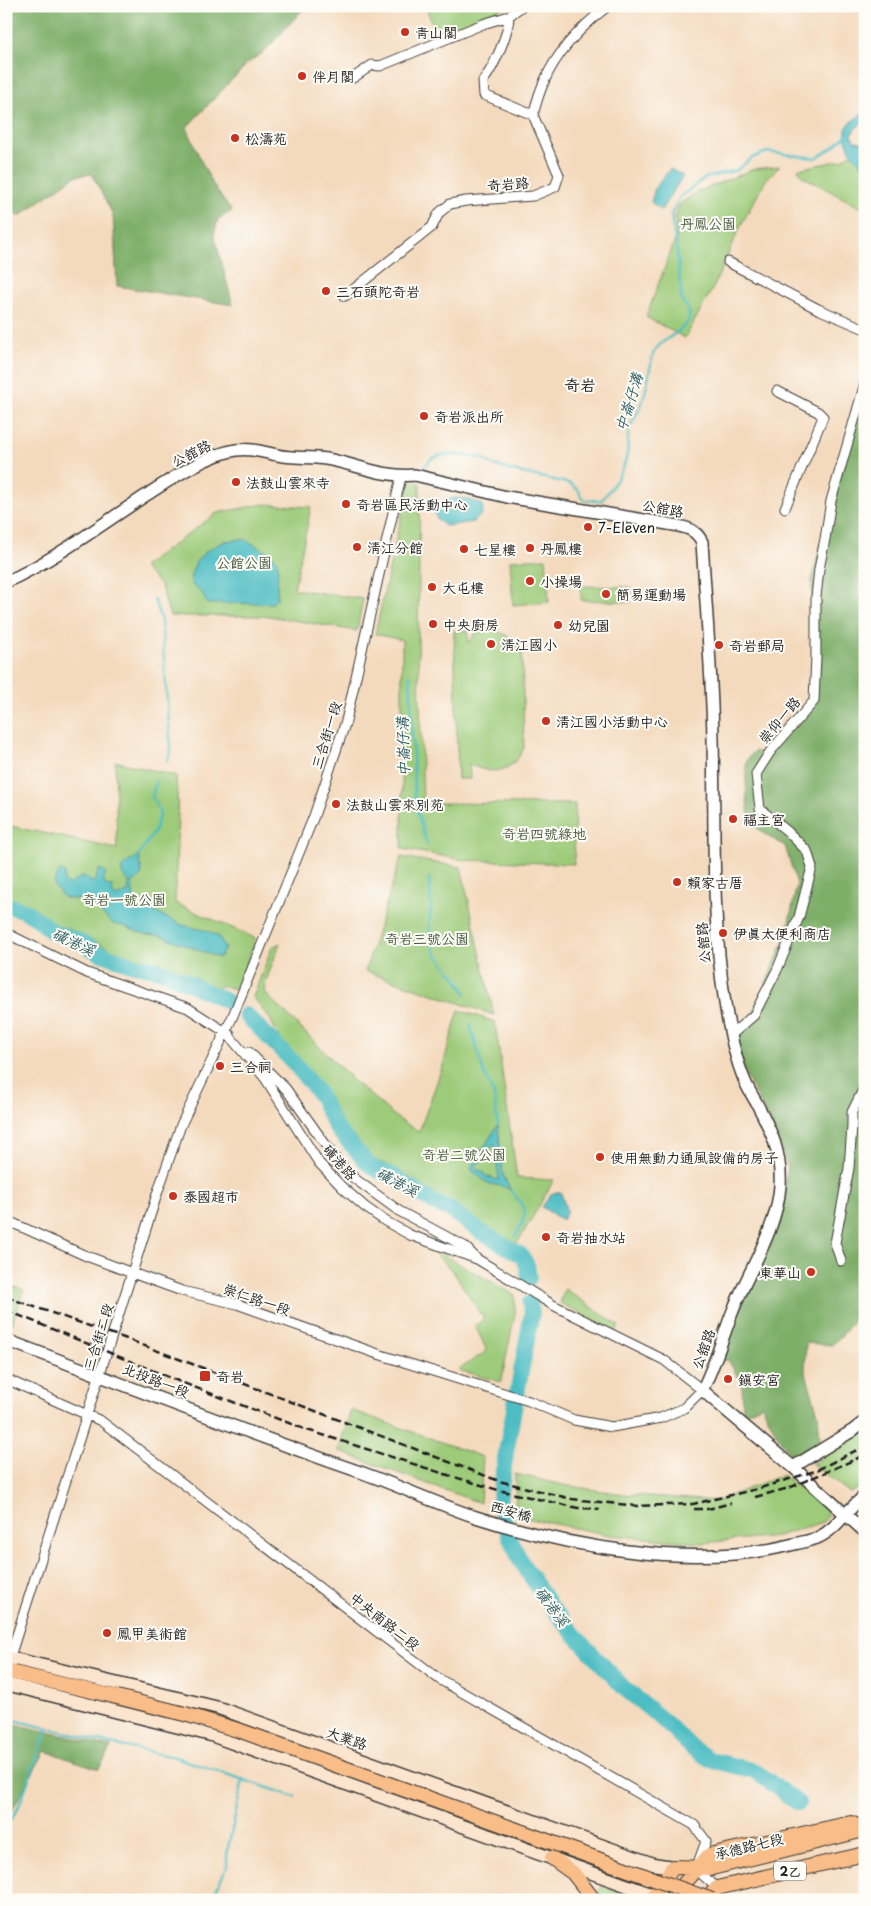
<svg xmlns="http://www.w3.org/2000/svg" width="871" height="1906" viewBox="0 0 871 1906" font-family="'Playpen Sans','LXGW WenKai TC',sans-serif">
<rect width="100%" height="100%" fill="#fdfcf7"/>
<filter id="ink" filterUnits="userSpaceOnUse"><feTurbulence type="fractalNoise" baseFrequency=".02" numOctaves="2"/><feDisplacementMap in="SourceGraphic" scale="10" xChannelSelector="R" yChannelSelector="G"/><feConvolveMatrix kernelMatrix="1 2 1 2 8 2 1 2 1" color-interpolation-filters="sRGB"/></filter>
<filter id="wash" filterUnits="userSpaceOnUse"><feTurbulence type="fractalNoise" baseFrequency=".0096" numOctaves="4" result="noise"/><feDisplacementMap in="SourceGraphic" scale="20" xChannelSelector="R" yChannelSelector="G"/><feGaussianBlur stdDeviation="1.12" result="paint"/><feColorMatrix in="noise" values="0 0 0 0 0 0 0 0 0 0 0 0 0 0 0 0 0 1.4 0 .05"/><feComposite in="paint" operator="in"/></filter>
<g filter="url(#wash)">
<rect width="100%" height="100%" fill="#f4dabd"/>
<path fill="#9dcb79" stroke="#5c744a" d="M425,6H506L439,38Z
M865,144V210L802,176L798,169L842,160Z
M780,166L766,180L741,225L714,286L685,338L646,317L677,235L675,217L680,204L697,192L754,169Z
M409,481L420,483L418,642L423,803L575,804L574,864L464,860L402,849V640L375,634Z
M264,504L311,507L294,589L363,599L357,631L269,616H170L161,586L143,567L217,513Z
M546,558L549,602L513,605L510,560Z
M581,586L631,587V602L581,600Z
M485,629C501,631 510,636 522,647L524,748C512,773 493,776 469,764L470,779H458L454,631L468,630V643L476,633Z
M115,761L176,776L178,812L175,903L255,938L254,944L237,989L220,986L215,989L164,966L135,959L118,953L76,932L54,924L26,906L6,900V825L117,849Z
M401,857L461,867L494,1015L365,971Z
M280,943L265,984L266,994L357,1084L397,1118L419,1132L444,1062L459,1010L495,1022L517,1178L554,1180L514,1249L399,1170L372,1159L341,1126L321,1093L308,1086L298,1073L270,1019L253,997L272,947Z
M429,1247L515,1295V1314L501,1382L458,1370L487,1351L475,1325L482,1321L483,1317L452,1270L448,1267Z
M6,1284L24,1290L12,1324L6,1322Z
M565,1289L619,1326L616,1332L560,1303Z
M351,1410L483,1457L480,1503L338,1451Z
M865,1429V1484L850,1493L812,1464Z
M515,1474L563,1485L623,1494L717,1501L782,1475L827,1510V1516L823,1522L777,1536L702,1543L609,1535L516,1516Z
M602,1886L631,1896L636,1900H602L598,1892Z"/>
<path fill="#7eaf69" stroke="#4d6642" d="M6,6H306L264,52L249,62L187,127C199,157 211,187 232,211L218,219L214,235L233,305L117,286L113,215L92,174L75,176L21,215H16L6,222Z
M865,386V1305L844,1333L832,1345L806,1343L805,1370L818,1414L820,1441L791,1456L776,1433L762,1405L743,1414L742,1384L728,1360L719,1361L778,1215L788,1167L771,1123L747,1078L736,1041L737,1026L752,1016L786,936L797,884L785,846C775,840 755,830 750,820C747,812 745,773 746,764C747,758 751,755 755,751L765,755L810,704L816,625L812,615V579L849,437Z
M6,1722L111,1747L99,1769L45,1751L6,1821Z"/>
<path fill="#4ebdc3" stroke="#356c70" fill-rule="evenodd" d="M862,113L865,115V124L862,123L855,129L852,135L854,141L865,142V166C853,160 839,136 849,124C853,120 858,117 862,113Z
M670,169L683,176L661,210L651,202L655,188Z
M453,498H463L482,504L483,513L473,522L446,526C436,520 433,515 435,503Z
M244,539L273,555L278,563L277,598L273,603L207,604L202,593L192,585L190,577L196,562L206,551L225,541Z
M139,855L142,872L140,878L133,882L132,886L134,898L138,904L182,925L208,931L219,937L225,949L219,958L162,936L141,933L123,926L113,924L100,912L83,900L64,898L54,886V881L60,871L65,873L64,880L65,883L69,885L82,876L86,877L91,882L95,881L99,869L106,872C104,878 102,881 107,886L112,887L113,894L116,897L128,892L129,881L123,876L121,868C126,862 134,860 139,855Z
M498,1125L503,1175L511,1191C501,1183 498,1187 488,1183C481,1180 479,1174 472,1171L471,1167ZM494,1143L499,1179L498,1180L485,1176L484,1172L476,1169L475,1166L482,1161Z
M552,1193H561L567,1212L562,1220L542,1207Z"/>
<g fill="none" stroke-linecap="round" stroke-linejoin="round">
<path stroke="#4ebdc3" stroke-width="2.5" d="M425,466L432,458L442,455H461L482,458L491,464L509,470L571,484L579,491L581,497L585,500L601,501C612,488 624,472 627,454C628,447 627,439 629,431C631,421 640,411 643,400C648,385 649,370 653,355C658,335 708,328 682,301L676,244L671,215L680,197L705,178L737,170L752,158L767,152L816,158L835,146L848,133
M154,599L161,620L171,751L167,761
M410,675L415,804L427,845
M139,855L154,832L160,814L152,796L157,780
M429,878L431,905L429,929L435,953L454,975L466,994
M470,1024L483,1070L494,1095L498,1125
M511,1191C528,1210 529,1214 515,1237
M6,1718L111,1744L175,1757L295,1797
M6,1828L18,1808L48,1728
M211,1900L227,1867V1852L243,1779"/>
<path stroke="#4ebdc3" stroke-width="16" d="M6,905L23,910L39,920L51,931L76,940L99,953L134,965L155,969L170,974L228,1002
M246,1015L293,1062L319,1094L336,1128L369,1165L379,1171L392,1175L434,1203L449,1209L481,1232L521,1255L527,1265L529,1278
M530,1303L532,1313L506,1452L499,1504L510,1538L520,1560L549,1604L573,1633L624,1688L665,1722L692,1748L711,1760L755,1771L798,1803"/>
</g>
</g>
<g filter="url(#ink)">
<g fill="none" stroke-linecap="round" stroke-linejoin="round">
<defs>
<path id="minor" d="M509,16C509,33 494,67 483,81L484,95L533,115
M353,78L372,65L380,66L483,24L509,16L522,6
M728,262L818,309L865,329
M345,296L432,227L439,213L450,204L466,201L533,196L555,187L559,175L533,115C536,104 539,93 544,82C557,51 582,26 608,6
M777,391L818,412L823,417L785,508
M6,933L87,973L188,1008L230,1035
M731,1035L754,1015L777,970L799,917L812,867L807,851L787,831L760,809L756,774L770,752L814,701L816,656V597L819,569L825,539L831,501L865,383
M249,1052L286,1089L338,1162L355,1179L399,1211L464,1246L475,1257
M6,1220L84,1255L132,1273L182,1291L237,1304L378,1354L529,1401L574,1420L612,1427L661,1418L684,1408L702,1390L664,1360L553,1305L477,1259L410,1235L385,1221L365,1207L342,1187L319,1163L265,1078L226,1032
M841,1261L835,1243L849,1168L852,1126V1112L865,1086
M6,1379L101,1421L439,1679L694,1825L706,1841L696,1869L717,1888
M8,1663L158,1191L181,1125L232,1018L314,816L346,721L401,477"/>
<path id="tertiary" d="M6,582C56,559 102,524 148,494C173,478 206,455 236,450C252,448 262,452 277,455C293,459 310,456 326,459C355,464 385,478 415,475L507,497L668,524C682,527 695,527 702,542C706,608 712,674 713,739C715,827 711,916 725,1003C729,1029 734,1055 744,1079C747,1087 752,1095 756,1102C771,1130 782,1153 780,1186C777,1229 750,1268 734,1308C723,1335 715,1366 702,1390L793,1467L865,1532
M6,1340C125,1385 244,1432 363,1473C402,1487 439,1505 479,1518C571,1547 686,1568 782,1547C793,1544 806,1542 817,1538C838,1529 847,1508 865,1496
M793,1467L852,1431L865,1421"/>
<path id="secondary" d="M6,1657L219,1708L653,1864L673,1867
M6,1684L211,1735L667,1900"/>
<path id="primary" d="M552,1858L573,1873L594,1900
M651,1900L673,1867L712,1868L860,1831L862,1828
M670,1900L709,1855L851,1823L862,1828L865,1827
M706,1900L717,1888L865,1854"/>
<path id="trunk" d="M6,1671L117,1697"/>
</defs>
<use href="#minor" stroke="#3c3834" stroke-width="11"/>
<use href="#tertiary" stroke="#3c3834" stroke-width="14"/>
<use href="#secondary" stroke="#3c3834" stroke-width="15"/>
<use href="#primary" stroke="#3c3834" stroke-width="16"/>
<use href="#trunk" stroke="#3c3834" stroke-width="16"/>
<use href="#minor" stroke="#fff" stroke-width="9"/>
<use href="#tertiary" stroke="#fff" stroke-width="11"/>
<use href="#secondary" stroke="#fce5cf" stroke-width="12"/>
<use href="#primary" stroke="#f8bd88" stroke-width="14"/>
<use href="#trunk" stroke="#f8bd88" stroke-width="14"/>
<path stroke="#1c1c1c" stroke-width="2.5" stroke-dasharray="8 4" stroke-linecap="butt" d="M6,1297L124,1338L499,1481L572,1499L637,1506L693,1504L757,1489L815,1471L865,1446
M6,1310L178,1381L307,1430L451,1476L498,1490L578,1508L600,1509
M755,1497L789,1488L865,1455
M694,1509H708L731,1503"/>
<defs>
<path id="trunk-bridge" d="M117,1697L185,1714L241,1731L712,1900"/>
</defs>
<use href="#trunk-bridge" stroke="#3c3834" stroke-width="16" stroke-linecap="butt"/>
<use href="#trunk-bridge" stroke="#f8bd88" stroke-width="14"/>
</g>
</g>
<g fill="#c8321e" stroke="#fdfcf7" stroke-width="2">
<circle cx="405" cy="32" r="5"/>
<circle cx="302" cy="76" r="5"/>
<circle cx="235" cy="138" r="5"/>
<circle cx="326" cy="291" r="5"/>
<circle cx="424" cy="416" r="5"/>
<circle cx="236" cy="482" r="5"/>
<circle cx="346" cy="504" r="5"/>
<circle cx="588" cy="527" r="5"/>
<circle cx="357" cy="547" r="5"/>
<circle cx="530" cy="548" r="5"/>
<circle cx="464" cy="549" r="5"/>
<circle cx="530" cy="581" r="5"/>
<circle cx="432" cy="587" r="5"/>
<circle cx="606" cy="594" r="5"/>
<circle cx="433" cy="624" r="5"/>
<circle cx="558" cy="625" r="5"/>
<circle cx="491" cy="644" r="5"/>
<circle cx="719" cy="645" r="5"/>
<circle cx="546" cy="721" r="5"/>
<circle cx="336" cy="804" r="5"/>
<circle cx="733" cy="819" r="5"/>
<circle cx="677" cy="882" r="5"/>
<circle cx="723" cy="933" r="5"/>
<circle cx="220" cy="1066" r="5"/>
<circle cx="600" cy="1157" r="5"/>
<circle cx="173" cy="1196" r="5"/>
<circle cx="546" cy="1237" r="5"/>
<circle cx="811" cy="1272" r="5"/>
<rect x="199" y="1370" width="12" height="12" rx="2.5"/>
<circle cx="728" cy="1379" r="5"/>
<circle cx="107" cy="1633" r="5"/>
</g>
<g text-anchor="middle" dominant-baseline="central" stroke-width="4" stroke-linejoin="round" paint-order="stroke">
<rect fill="#fdfcf7" stroke="#605f5e" stroke-width="1" x="774" y="1861.5" width="32" height="19" rx="4"/>
<g font-size="12" font-weight="bold" fill="#1c1c1c">
<text x="790" y="1871">2乙</text>
</g>
<g font-size="14" fill="#1c1c1c" stroke="#fdfcf7" text-anchor="start">
<text x="415" y="32">青山閣</text>
<text x="312" y="76">伴月閣</text>
<text x="245" y="138">松濤苑</text>
<text x="336" y="291">三石頭陀奇岩</text>
<text x="434" y="416">奇岩派出所</text>
<text x="246" y="482">法鼓山雲來寺</text>
<text x="356" y="504">奇岩區民活動中心</text>
<text x="598" y="527">7-Eleven</text>
<text x="367" y="547">清江分館</text>
<text x="540" y="548">丹鳳樓</text>
<text x="474" y="549">七星樓</text>
<text x="540" y="581">小操場</text>
<text x="442" y="587">大屯樓</text>
<text x="616" y="594">簡易運動場</text>
<text x="443" y="624">中央廚房</text>
<text x="568" y="625">幼兒園</text>
<text x="501" y="644">清江國小</text>
<text x="729" y="645">奇岩郵局</text>
<text x="556" y="721">清江國小活動中心</text>
<text x="346" y="804">法鼓山雲來別苑</text>
<text x="743" y="819">福主宮</text>
<text x="687" y="882">賴家古厝</text>
<text x="733" y="933">伊真太便利商店</text>
<text x="230" y="1066">三合祠</text>
<text x="610" y="1157">使用無動力通風設備的房子</text>
<text x="183" y="1196">泰國超市</text>
<text x="556" y="1237">奇岩抽水站</text>
<text x="801" y="1272" text-anchor="end">東華山</text>
<text x="216" y="1376">奇岩</text>
<text x="738" y="1379">鎮安宮</text>
<text x="117" y="1633">鳳甲美術館</text>
</g>
<g font-size="14" fill="#1c1c1c" stroke="#fdfcf7">
<text transform="translate(508 184) rotate(-5)">奇岩路</text>
<text transform="translate(191 453) rotate(-26)">公舘路</text>
<text transform="translate(663 508) rotate(11)">公舘路</text>
<text transform="translate(779 720) rotate(-50)">崇仰一路</text>
<text transform="translate(326 735) rotate(-73)">三合街一段</text>
<text transform="translate(703 943) rotate(-95)">公舘路</text>
<text transform="translate(340 1162) rotate(49)">磺港路</text>
<text transform="translate(257 1299) rotate(19)">崇仁路一段</text>
<text transform="translate(98 1337) rotate(-73)">三合街二段</text>
<text transform="translate(703 1349) rotate(-70)">公舘路</text>
<text transform="translate(156 1380) rotate(21)">北投路一段</text>
<text transform="translate(511 1511) rotate(16)">西安橋</text>
<text transform="translate(385 1621) rotate(38)">中央南路二段</text>
<text transform="translate(347 1738) rotate(19)">大業路</text>
<text transform="translate(749 1846) rotate(-14)">承德路七段</text>
</g>
<g font-size="14" fill="#49593d" stroke="#fdfcf7">
<text x="708" y="223">丹鳳公園</text>
<text x="244" y="562">公館公園</text>
<text x="544" y="833">奇岩四號綠地</text>
<text x="124" y="899">奇岩一號公園</text>
<text x="427" y="938">奇岩三號公園</text>
<text x="464" y="1154">奇岩二號公園</text>
</g>
<g font-size="15" font-style="italic" fill="#305c5f" stroke="#fdfcf7">
<text transform="translate(628 402) rotate(-73)">中崙仔溝</text>
<text transform="translate(402 747) rotate(-92)">中崙仔溝</text>
<text transform="translate(74 941) rotate(25)">磺港溪</text>
<text transform="translate(398 1181) rotate(28)">磺港溪</text>
<text transform="translate(553 1606) rotate(53)">磺港溪</text>
</g>
<g font-size="16" fill="#1c1c1c" stroke="#fdfcf7">
<text x="580" y="384">奇岩</text>
</g>
</g>
<rect width="871" height="1906" fill="none" stroke="#fdfcf7" stroke-width="25"/>
</svg>
